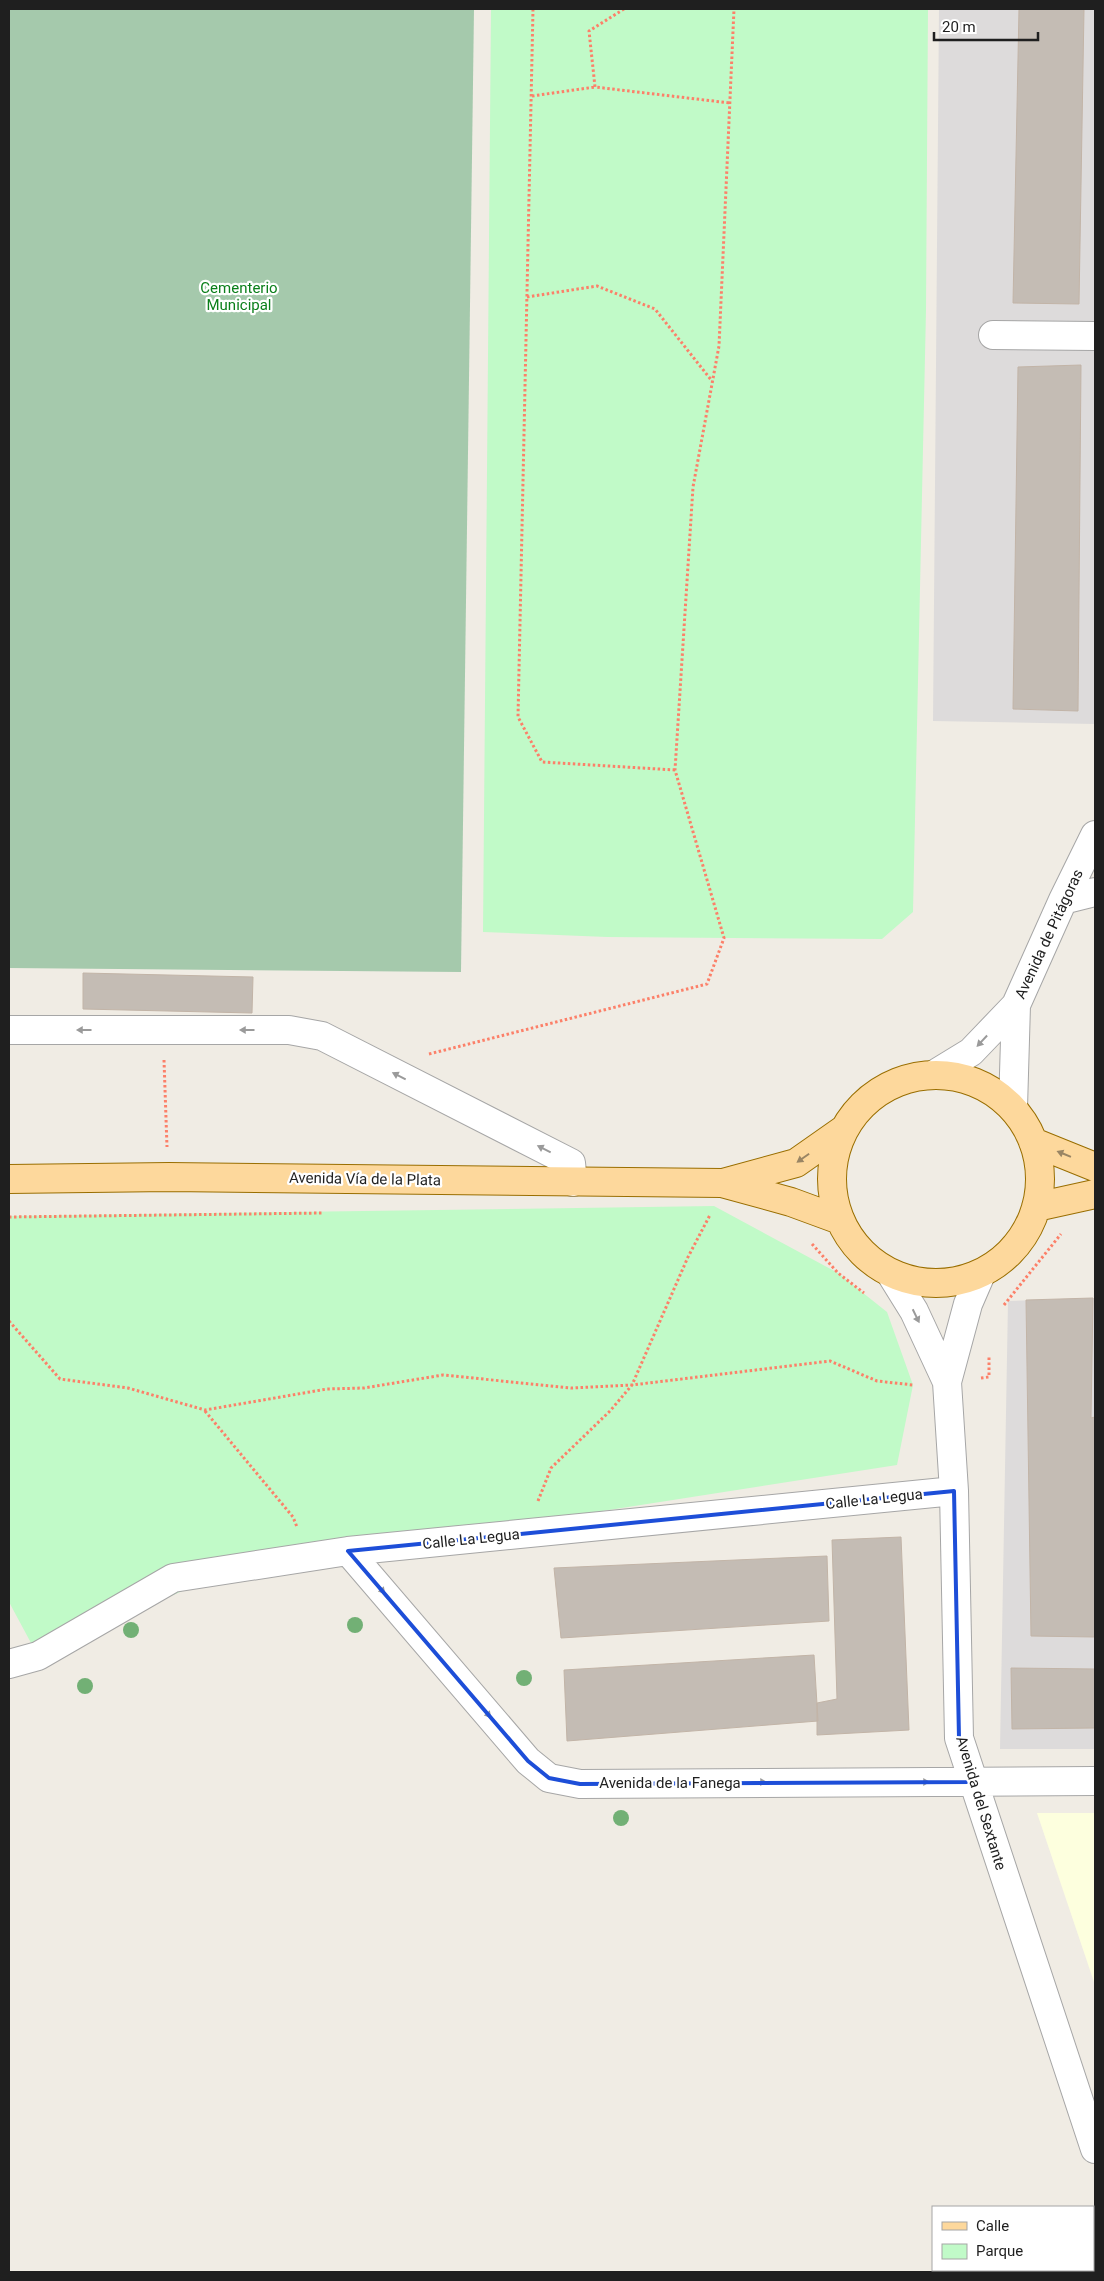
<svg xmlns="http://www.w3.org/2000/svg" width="1104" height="2281" viewBox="0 0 1104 2281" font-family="Roboto,sans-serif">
<rect width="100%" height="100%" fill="#f0ece4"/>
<path fill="#dddbdb" d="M939,9H1095V724L933,721Z
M1095,1298V1749H1000L1008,1301Z"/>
<path fill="#fdffde" d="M1037,1813H1095V1985Z"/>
<path fill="#a5c9ac" d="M9,9H474L461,972L9,968Z"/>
<path fill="#c1fac8" d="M491,9H928L926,310L913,912L882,939L607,937L483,932Z
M714,1206L838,1273L887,1312L913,1385L897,1465L231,1569L38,1656L9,1602V1216Z"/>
<path fill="#c4bcb4" stroke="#c2b4a7" d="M1019,9H1084L1079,304L1013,303Z
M1081,365L1078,711L1013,709L1018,367Z
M83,973L253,977L252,1013L83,1009Z
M1093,1298L1091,1418L1095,1417V1637L1031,1636L1026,1300Z
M901,1537L909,1730L817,1735V1703L837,1699L832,1540Z
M827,1556L829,1621L561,1638L554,1568Z
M814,1655L818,1721L567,1741L564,1670Z
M1011,1668L1095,1669V1728L1012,1729Z"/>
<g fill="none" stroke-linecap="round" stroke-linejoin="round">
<defs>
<path id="minor" d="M993,335L1095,336
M1063,900L1095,892
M9,1030H289L322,1036L571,1163L573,1182
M935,1074L971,1052L1016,1005L1063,900L1095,835
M1013,1108L1016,1005
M891,1274L914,1311L947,1382
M981,1274L968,1304L947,1382L954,1491L959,1738L1095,2149
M348,1551L528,1761L549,1778L580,1784L1095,1781
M9,1664L38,1656L173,1578L348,1551L954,1491"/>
<path id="major" d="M832 1179a104 104 0 1 1 208 0a104 104 0 1 1-208 0Z
M1033,1142L1095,1167
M9,1179L169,1177L722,1183L791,1202L840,1220
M723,1183L796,1163L843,1130
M1036,1207L1095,1194"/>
</defs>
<use href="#minor" stroke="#a6a6a6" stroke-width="30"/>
<use href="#major" stroke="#996e00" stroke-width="30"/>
<path stroke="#fc8069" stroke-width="3" stroke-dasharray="2.5 2.5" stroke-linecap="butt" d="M533,9L518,717L542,762L675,770
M624,9L589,31L595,87L730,103
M532,96L595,87
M527,297L597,286L655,309L712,381
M429,1054L707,984L724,938L675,770L693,487L719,346L734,9
M164,1060L167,1147
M9,1217L323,1213
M812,1244L838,1273L864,1293
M1004,1305L1061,1234
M9,1321L60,1379L128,1388L205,1410L327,1389L364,1388L443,1375L571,1388L632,1385L830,1361L877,1381L913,1385
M981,1378L989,1377V1356
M205,1411L293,1517L297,1527
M538,1501L551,1468L610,1411L632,1385L688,1257L710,1215"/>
<use href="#minor" stroke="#fff" stroke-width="28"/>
<use href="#major" stroke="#fdd89c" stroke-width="28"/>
</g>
<g fill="#72b075">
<circle cx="355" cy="1625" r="8"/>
<circle cx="131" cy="1630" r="8"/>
<circle cx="524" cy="1678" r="8"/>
<circle cx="85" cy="1686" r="8"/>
<circle cx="621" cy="1818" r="8"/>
</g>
<defs><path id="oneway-solid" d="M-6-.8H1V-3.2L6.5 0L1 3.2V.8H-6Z" transform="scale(1.25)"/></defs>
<g fill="#9a9a9a">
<use href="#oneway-solid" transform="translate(84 1030) rotate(180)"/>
<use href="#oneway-solid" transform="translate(247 1030) rotate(-180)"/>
<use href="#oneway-solid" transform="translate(982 1041) rotate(133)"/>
<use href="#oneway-solid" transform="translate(399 1076) rotate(-153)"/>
<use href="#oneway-solid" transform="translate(544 1149) rotate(-153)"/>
<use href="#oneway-solid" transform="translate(916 1316) rotate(64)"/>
<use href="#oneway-solid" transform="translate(380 1588) rotate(49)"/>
<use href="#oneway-solid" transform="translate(486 1712) rotate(49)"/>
<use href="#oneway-solid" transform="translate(759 1782)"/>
<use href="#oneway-solid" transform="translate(922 1782)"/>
</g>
<g fill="#998564">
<use href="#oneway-solid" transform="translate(1064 1154) rotate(-158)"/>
<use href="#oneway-solid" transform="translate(803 1158) rotate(145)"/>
</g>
<path fill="none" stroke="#1d4ed8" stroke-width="4" stroke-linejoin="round" d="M954,1491L959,1738L972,1782L580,1784L549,1778L528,1761L348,1551Z"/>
<g text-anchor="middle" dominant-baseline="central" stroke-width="4.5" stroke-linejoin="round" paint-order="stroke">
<g font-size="15" fill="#0a7f1a" stroke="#fff">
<text x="239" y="288">Cementerio<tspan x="239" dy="17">Municipal</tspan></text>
</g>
<g font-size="15" fill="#1f1f1f" stroke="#fff">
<text transform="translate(1049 934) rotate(-65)">Avenida de Pitágoras</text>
<text transform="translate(365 1179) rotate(1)">Avenida Vía de la Plata</text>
<text transform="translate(874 1499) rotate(-6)">Calle La Legua</text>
<text transform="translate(471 1539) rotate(-6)">Calle La Legua</text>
<text x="670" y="1783">Avenida de la Fanega</text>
<text transform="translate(981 1803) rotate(73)">Avenida del Sextante</text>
</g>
</g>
<rect width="1104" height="2281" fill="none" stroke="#1f1f1f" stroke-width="20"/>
<rect x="932" y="2206" width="162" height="65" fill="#ffffff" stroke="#a5a5a5"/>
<rect x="942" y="2222" width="25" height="8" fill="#fdd89c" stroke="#a5a5a5"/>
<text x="976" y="2231" font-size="15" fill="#1f1f1f">Calle</text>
<rect x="942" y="2244" width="25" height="15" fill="#c1fac8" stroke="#a5a5a5"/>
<text x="976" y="2256" font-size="15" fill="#1f1f1f">Parque</text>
<path d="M934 32v8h104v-8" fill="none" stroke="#1f1f1f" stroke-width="2.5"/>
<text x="942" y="32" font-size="15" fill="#1f1f1f" stroke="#ffffff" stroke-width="4" paint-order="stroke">20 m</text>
</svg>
